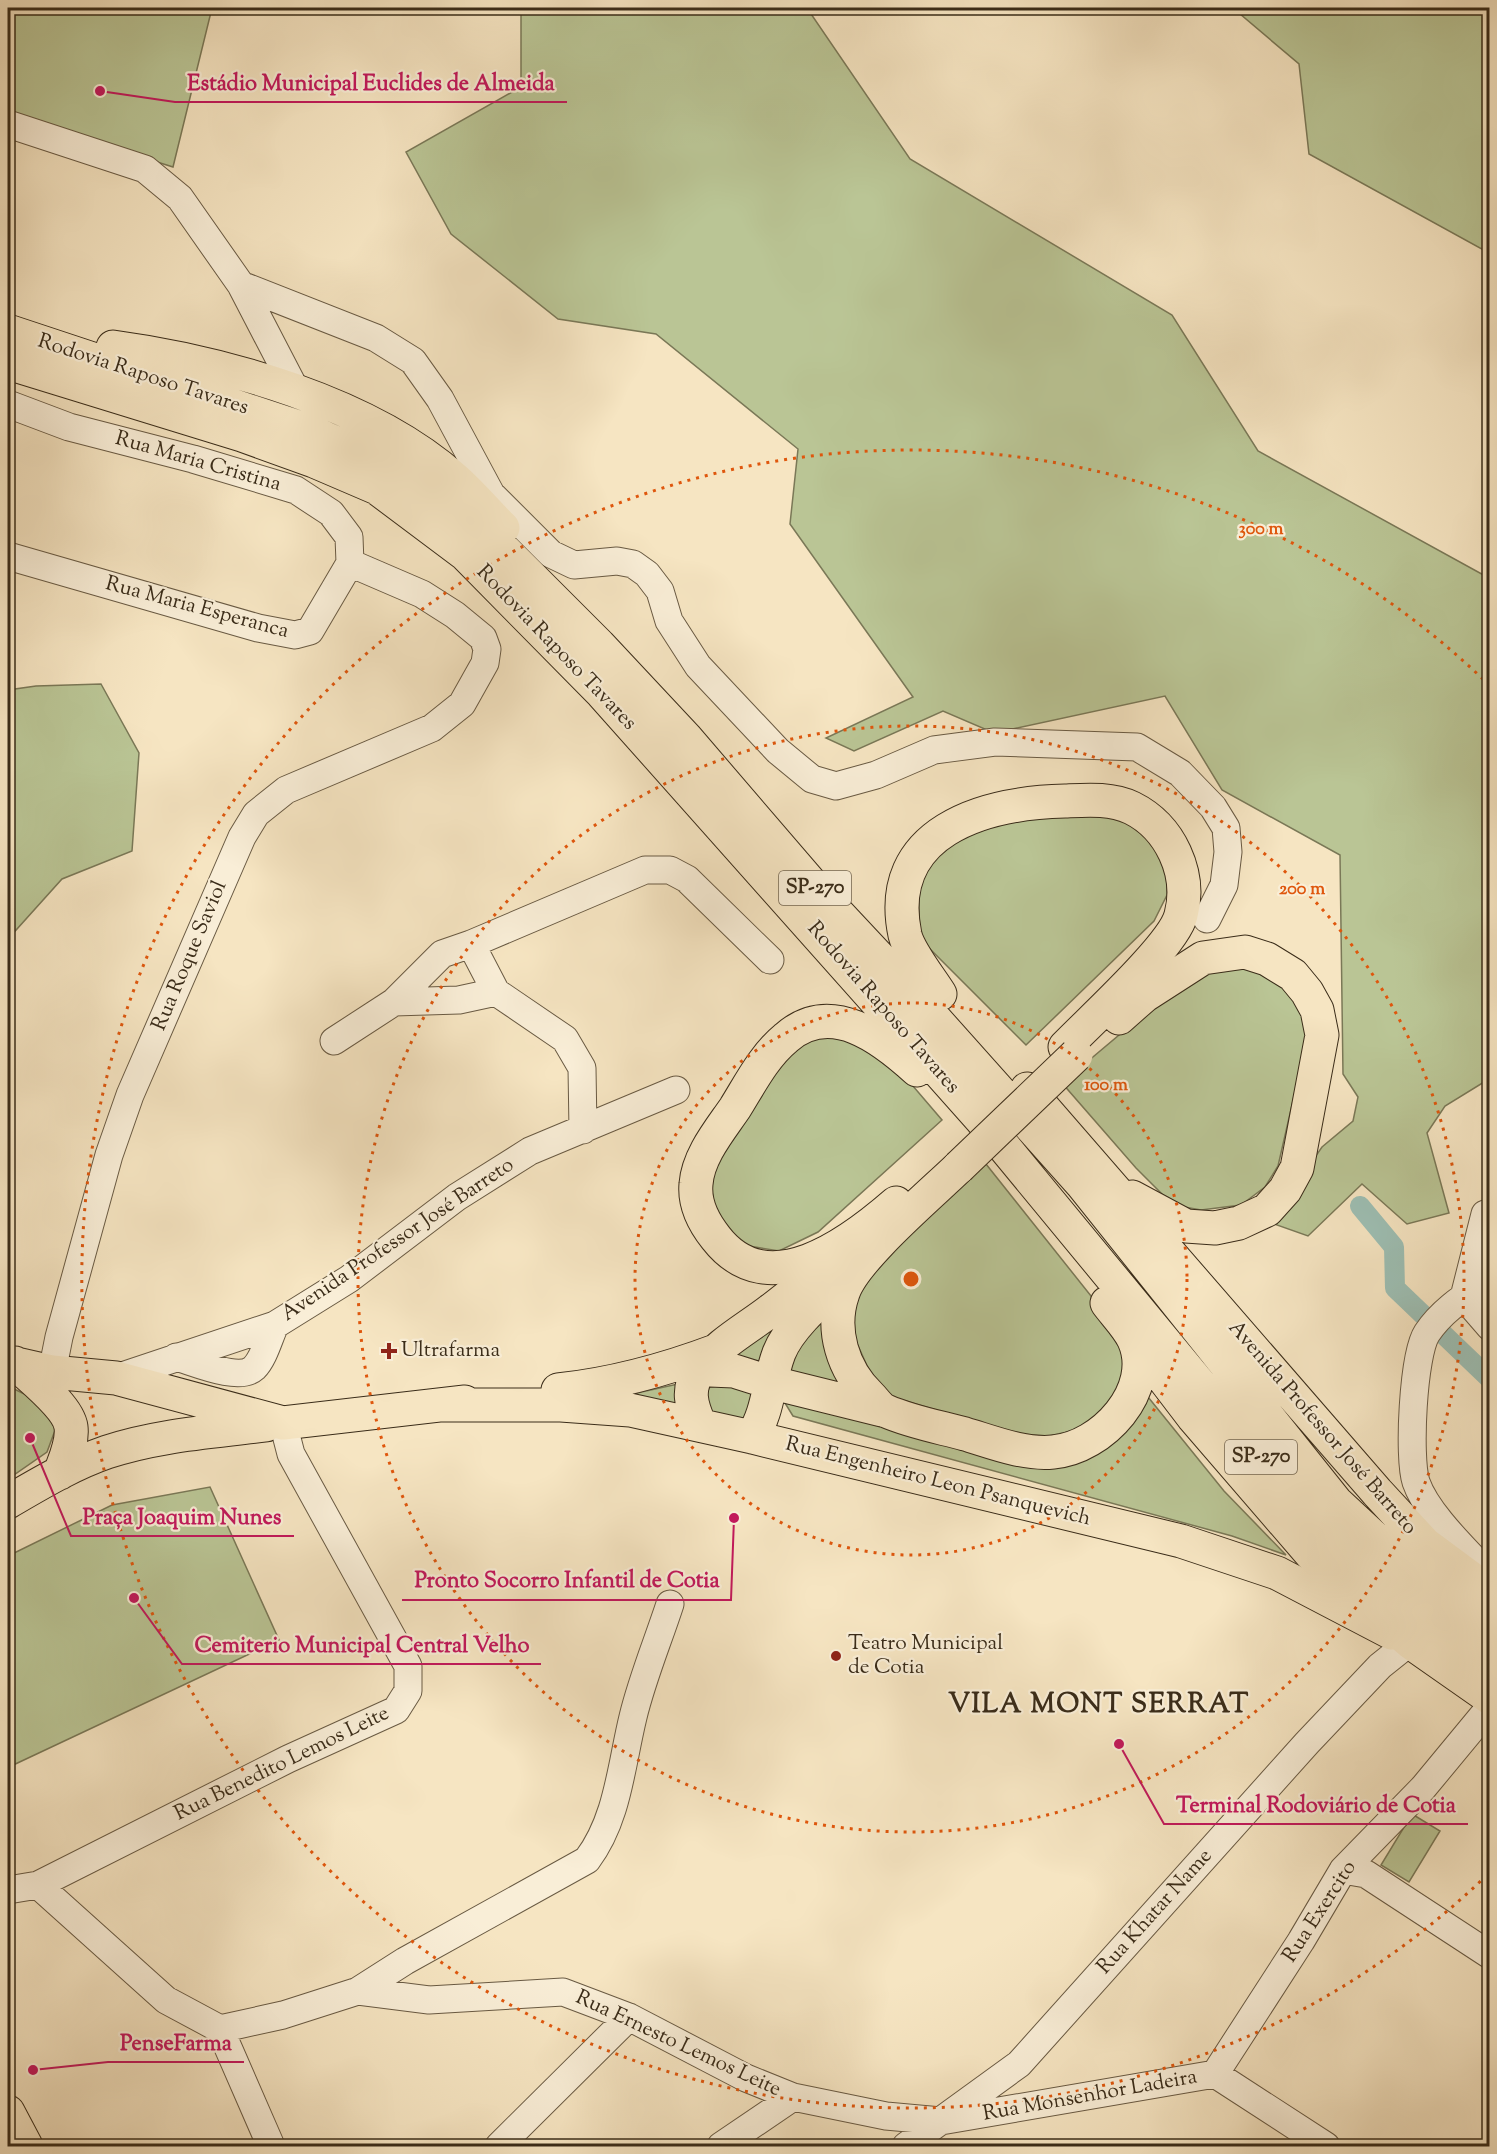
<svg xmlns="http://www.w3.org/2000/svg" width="1497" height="2154" viewBox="0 0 1497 2154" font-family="'Sorts Mill Goudy',serif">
<rect width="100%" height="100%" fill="#f6e5c2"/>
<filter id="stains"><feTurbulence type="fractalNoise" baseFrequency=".00333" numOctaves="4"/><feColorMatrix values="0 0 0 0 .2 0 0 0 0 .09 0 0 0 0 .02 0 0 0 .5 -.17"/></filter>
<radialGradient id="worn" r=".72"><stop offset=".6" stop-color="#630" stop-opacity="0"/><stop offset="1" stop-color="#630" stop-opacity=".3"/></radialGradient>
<path fill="#bac595" stroke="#7a7857" stroke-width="1.5" d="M8,8H212L173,167L8,115Z
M521,8H807L910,159L1172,315L1258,451L1489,578V1079L1445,1106L1427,1133L1449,1213L1407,1224L1362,1184L1308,1236L1266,1221L1295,1186L1322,1147L1353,1121L1358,1097L1343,1074L1340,855L1222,790L1165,696L994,733L943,711L854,751L826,738L913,697L790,524L798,449L656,334L558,319L451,234L406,152L521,87Z
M1233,8H1489V253L1309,154L1299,64Z
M101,684L139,753L132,851L62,879L8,939V690L36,686Z
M1091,808L1149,832L1167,871V895L1154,921L1026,1045L920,939L918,880L959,828Z
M1254,959L1306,1010V1044L1278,1166L1265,1187L1241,1205L1201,1210L1173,1205L1136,1168L1062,1083L1207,961Z
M837,1031L901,1072L942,1120L818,1232L779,1251L743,1245L722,1224L711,1206L714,1155L789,1045Z
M982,1159L1130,1345L1128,1375L1113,1402L1089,1427L1049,1436L1018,1434L892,1397L869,1370L855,1339L850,1303L855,1288Z
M872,1226L766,1367L723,1355Z
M838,1293L857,1395L783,1376V1360Z
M687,1382L678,1407L623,1396Z
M711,1385L746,1387L757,1403L749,1425L707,1410L703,1398Z
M8,1386L45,1404L57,1425L47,1452L8,1479Z
M1144,1392L1224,1491L1286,1555L1232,1536L793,1416L780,1395L1028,1463Z
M210,1487L279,1640L9,1767L8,1556L112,1505Z
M1412,1814L1440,1831L1409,1882L1381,1865Z"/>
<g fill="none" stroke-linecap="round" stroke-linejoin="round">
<path stroke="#9dbfb4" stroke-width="20" d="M1360,1206L1394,1247L1395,1288L1490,1379"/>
<defs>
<path id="minor" d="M8,124L145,169L180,198L241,285L376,338L413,361L440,399L491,494L551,554L574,565L617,561L633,564L647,574L660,591L669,621L698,666L778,751L812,779L836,786L876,775L934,750L995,742L1137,747L1180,773L1213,807L1226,828L1228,852L1224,885L1207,919
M241,285L296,391
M8,404L69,427L193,459L296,490L331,513L349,537L350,563
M8,556L258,628L295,635L310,631L350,563
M471,944L645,870H670L687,879L770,960
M394,1002L459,1000L496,992
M334,1041L394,1002L442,954L471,944L496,992L565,1039L582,1068L583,1130
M1485,1214L1464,1297L1490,1327
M1490,1279C1467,1295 1443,1309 1427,1333C1413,1354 1408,1458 1416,1482C1427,1514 1467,1551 1490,1576
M176,1357C194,1362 239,1382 254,1368C264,1358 269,1338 275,1325
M52,1372L59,1337L109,1155L130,1095L242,837L256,814L286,790L432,728L462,704L485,663L487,649L483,638L455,615L422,594L350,563
M116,1378L275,1325L349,1279L457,1197L530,1151L676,1090
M1343,1870L1366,1874L1490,1955
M38,1885L166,2000L220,2029L283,2015L358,1991L429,2000L563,1992L629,2017L746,2078L793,2097L886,2116L941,2121L1215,2074L1326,2146
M8,1890L38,1885L288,1759L396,1710L408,1691V1666L291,1454L283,1423
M358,1991L405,1961L587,1860C618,1819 621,1766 633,1717C642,1679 658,1641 670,1604
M220,2029L271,2146
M1215,2074L1301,1941L1343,1870L1423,1788L1490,1707
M499,2146L629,2017
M721,2146L793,2097
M906,2146L1019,2064L1307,1743L1380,1666L1410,1642"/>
<path id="major" d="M8,1362L52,1372L116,1378L283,1423L465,1402
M15,1363C30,1378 68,1406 71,1427C73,1442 65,1459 60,1473
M686,1369L734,1371L769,1382
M558,1390C614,1384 665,1370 718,1350
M445,1405H561L630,1410L752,1437L1181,1541L1277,1573L1392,1633
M700,1425C691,1405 686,1389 700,1369C716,1345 748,1328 771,1310C797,1291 821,1269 845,1248
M752,1437C769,1411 768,1382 779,1353C791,1322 833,1290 856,1267
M8,1502C39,1484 72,1464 107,1452C158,1435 212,1432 266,1425
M8,2112L26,2146"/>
<path id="highway" d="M8,331L307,430L373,459L428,492L499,545L599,645L686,738L826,901L899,979L1082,1184L1336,1502L1423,1583L1490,1631
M113,347C224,362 370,403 455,479C472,494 487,512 503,528
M8,363L242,435L314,461L377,488L465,554L602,693L981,1119L1272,1472L1330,1537L1386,1590L1449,1642L1490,1671
M940,994C930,978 909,952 905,935C883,831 984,803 1065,801C1087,800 1111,798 1132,808C1170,827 1192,873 1181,915C1174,945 1090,1021 1065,1047
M1119,1018L1144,996L1203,958L1245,952L1267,959L1293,975L1307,992L1317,1010L1322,1035L1297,1168L1285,1190L1267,1210L1239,1223L1215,1228L1186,1226L1132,1197
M1027,1089L1377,1492L1425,1544L1490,1592
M959,1167C930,1195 854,1259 843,1293C830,1330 843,1370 870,1396C875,1401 880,1409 886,1411C911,1422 939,1427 965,1434C992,1442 1024,1455 1053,1452C1102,1448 1156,1390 1134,1340C1128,1327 1115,1314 1107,1303
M896,1203C850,1243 768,1305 716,1238C704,1223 694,1205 696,1184C698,1156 720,1130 735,1108C750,1084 764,1056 786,1038C831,998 883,1039 917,1070
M1135,1341L1193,1417L1312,1555L1410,1642L1490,1698
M769,1382L882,1410"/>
</defs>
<use href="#minor" stroke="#695a43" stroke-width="29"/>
<use href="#major" stroke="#3a2c19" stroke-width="35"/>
<use href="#highway" stroke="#3a2c19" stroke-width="35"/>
<use href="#minor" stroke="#f9eed7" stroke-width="27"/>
<use href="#major" stroke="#f6e5c2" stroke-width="33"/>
<use href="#highway" stroke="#f6e5c2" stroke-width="33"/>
<defs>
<path id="highway-bridge" d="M959,1167L1076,1055"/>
</defs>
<use href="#highway-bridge" stroke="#3a2c19" stroke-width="35" stroke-linecap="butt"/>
<use href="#highway-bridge" stroke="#f6e5c2" stroke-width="33"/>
</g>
<g fill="none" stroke="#df570d" stroke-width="3" stroke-dasharray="3 6">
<circle cx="911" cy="1279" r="276"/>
<circle cx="911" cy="1279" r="553"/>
<path d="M1487 1875A829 829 0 1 1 1487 683"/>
</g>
<g fill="#8f2418" stroke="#f9eed7" stroke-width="2">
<path d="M386 1342h6v6h6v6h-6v6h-6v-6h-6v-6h6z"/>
<circle cx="836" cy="1656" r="6"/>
</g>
<g text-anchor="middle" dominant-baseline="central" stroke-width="4.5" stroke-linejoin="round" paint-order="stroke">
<g fill="#f9eed7" stroke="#736652" stroke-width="1.5">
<rect x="779" y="871" width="72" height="34" rx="4.5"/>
<rect x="1225" y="1440" width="72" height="34" rx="4.5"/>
</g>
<g font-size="20" font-weight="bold" fill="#3a2c19">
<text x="815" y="888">SP-270</text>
<text x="1261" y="1457">SP-270</text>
</g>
<g font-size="21" fill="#3a2c19" stroke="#f9eed7">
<text transform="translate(143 375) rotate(18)">Rodovia Raposo Tavares</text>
<text transform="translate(198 462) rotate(16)">Rua Maria Cristina</text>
<text transform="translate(197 608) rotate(15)">Rua Maria Esperanca</text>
<text transform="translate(556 648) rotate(46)">Rodovia Raposo Tavares</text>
<text transform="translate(190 956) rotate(-67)">Rua Roque Saviol</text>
<text transform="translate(883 1008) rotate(49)">Rodovia Raposo Tavares</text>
<text transform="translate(398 1240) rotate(-34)">Avenida Professor José Barreto</text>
<text transform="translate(1322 1428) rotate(49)">Avenida Professor José Barreto</text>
<text transform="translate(938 1482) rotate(14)">Rua Engenheiro Leon Psanquevich</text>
<text transform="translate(282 1764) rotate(-26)">Rua Benedito Lemos Leite</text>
<text transform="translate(1155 1912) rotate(-48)">Rua Khatar Name</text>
<text transform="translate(1320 1912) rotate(-57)">Rua Exercito</text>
<text transform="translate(678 2044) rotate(25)">Rua Ernesto Lemos Leite</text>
<text transform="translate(1090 2096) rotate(-10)">Rua Monsenhor Ladeira</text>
</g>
<g font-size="21" fill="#3a2c19" stroke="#f9eed7" text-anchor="start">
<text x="401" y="1351">Ultrafarma</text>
<text x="848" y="1644">Teatro Municipal<tspan x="848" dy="24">de Cotia</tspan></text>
</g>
<g font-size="27" font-weight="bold" letter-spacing="1.5" fill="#3a2c19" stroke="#f9eed7">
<text x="1099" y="1705">VILA MONT SERRAT</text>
</g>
</g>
<circle cx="911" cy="1279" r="9" fill="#df570d" stroke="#f9eed7" stroke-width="3"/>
<g font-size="18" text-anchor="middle" font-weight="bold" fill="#df570d" stroke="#f9eed7" stroke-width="4.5" stroke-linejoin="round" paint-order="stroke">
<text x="1261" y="534">300 m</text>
<text x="1302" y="894">200 m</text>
<text x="1106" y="1090">100 m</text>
</g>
<path fill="none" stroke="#c2185b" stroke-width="2" d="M100 91L175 102H567M30 1438L71 1536H294M734 1518L731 1600H402M134 1598L182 1664H541M1119 1744L1164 1824H1468M33 2070L108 2062H244"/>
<g fill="#c2185b" stroke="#f9eed7" stroke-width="2">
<circle cx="100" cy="91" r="6"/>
<circle cx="30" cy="1438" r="6"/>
<circle cx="734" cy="1518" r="6"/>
<circle cx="134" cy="1598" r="6"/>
<circle cx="1119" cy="1744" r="6"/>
<circle cx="33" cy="2070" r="6"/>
</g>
<g font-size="22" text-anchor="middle" font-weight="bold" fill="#c2185b" stroke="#f9eed7" stroke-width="4.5" stroke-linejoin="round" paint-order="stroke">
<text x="371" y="90">Estádio Municipal Euclides de Almeida</text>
<text x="182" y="1524">Praça Joaquim Nunes</text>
<text x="567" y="1587">Pronto Socorro Infantil de Cotia</text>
<text x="362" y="1652">Cemiterio Municipal Central Velho</text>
<text x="1316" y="1812">Terminal Rodoviário de Cotia</text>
<text x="176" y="2050">PenseFarma</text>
</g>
<rect width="1497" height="2154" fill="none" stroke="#f6e5c2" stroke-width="30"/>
<rect x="9" y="9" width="1479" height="2136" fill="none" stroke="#3a2c19" stroke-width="3"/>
<rect x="15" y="15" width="1467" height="2124" fill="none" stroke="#3a2c19" stroke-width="1.5"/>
<rect width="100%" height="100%" filter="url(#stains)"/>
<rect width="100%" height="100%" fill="url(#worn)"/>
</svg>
